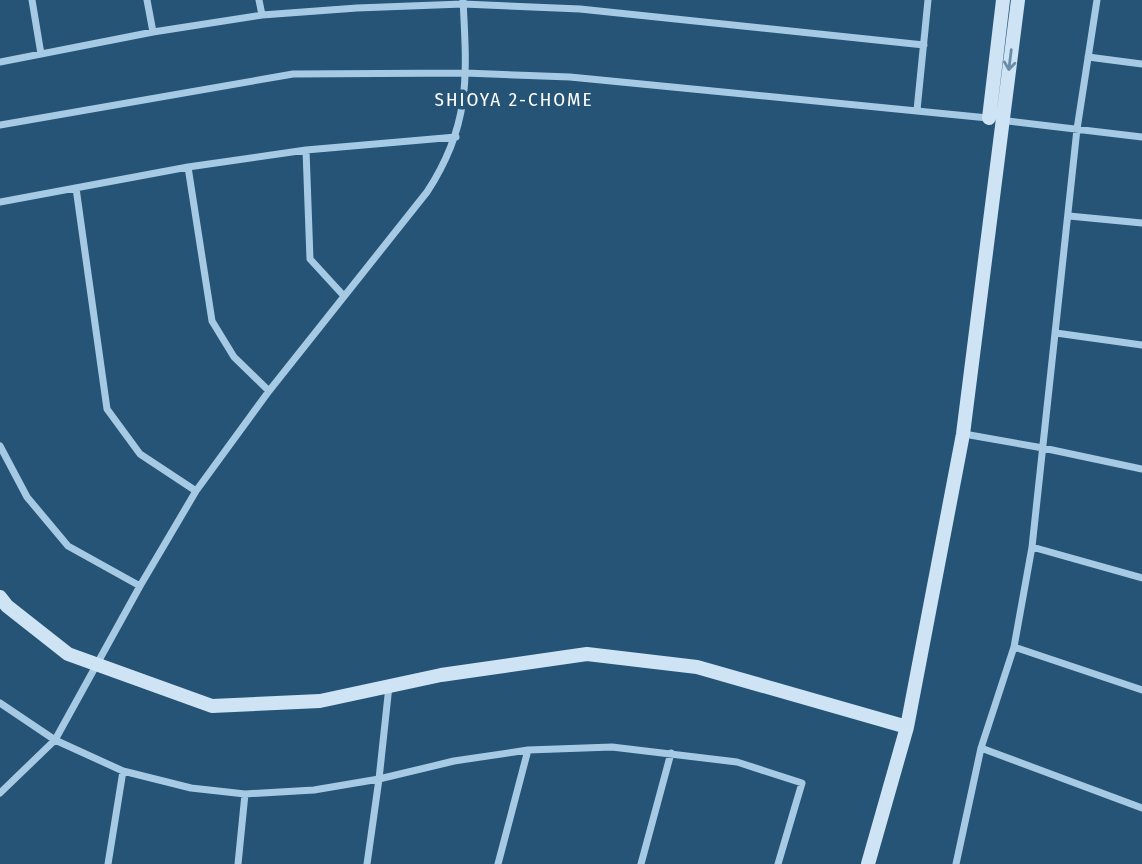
<svg xmlns="http://www.w3.org/2000/svg" width="1142" height="864" viewBox="0 0 1142 864" font-family="'Fira Sans Condensed',sans-serif">
<rect width="100%" height="100%" fill="#255477"/>
<g fill="none" stroke-linecap="round" stroke-linejoin="round">
<path stroke="#a6cae3" stroke-width="7" d="M32,0L41,54
M147,0L153,32
M259,0L262,15
M1088,57L1142,64
M0,62L153,32L262,15L357,8L463,4L580,9L924,45
M917,110L928,0
M1000,120L1142,137
M0,125L293,74L465,73L570,77L988,118
M306,150L310,259L343,295
M188,167L212,321L234,357L269,391
M76,188L107,409L140,454L196,491
M0,202L188,167L306,150L456,137
M1069,216L1142,223
M1056,333L1142,345
M964,434L1043,448L1142,469
M0,446L27,497L68,546L140,586
M1032,547L1142,578
M1014,647L1142,690
M0,703L55,740L123,771L191,788L245,794L314,790L379,779L454,761L528,750L612,747L737,762L802,783L778,864
M981,748L1142,808
M0,793L55,740L140,586L196,491L269,391L427,192C471,125 467,76 463,0
M108,864L123,771
M238,864L245,794
M367,864L379,779L389,686
M498,864L528,750
M641,864L671,753
M956,864L981,748L1014,647L1032,547L1077,129L1097,0"/>
<path stroke="#cee3f3" stroke-width="14" d="M989,118L1003,0
M0,597L7,606L68,654L212,706L320,701L441,675L587,654L697,667L907,727
M868,864L907,727L963,434L1018,0"/>
</g>
<defs><path id="oneway-shaft" d="M-6 0H5M1.5-3L5.5 0L1.5 3" fill="none" stroke-width="1.6" stroke-linecap="round" stroke-linejoin="round" transform="scale(1.75)"/></defs>
<use stroke="#698da9" href="#oneway-shaft" transform="translate(1010 60) rotate(97)"/>
<g text-anchor="middle" dominant-baseline="central" stroke-width="7" stroke-linejoin="round" paint-order="stroke">
<g font-size="19" letter-spacing="2" fill="#fff" stroke="#255477">
<text x="514" y="99">SHIOYA 2-CHOME</text>
</g>
</g>
</svg>
